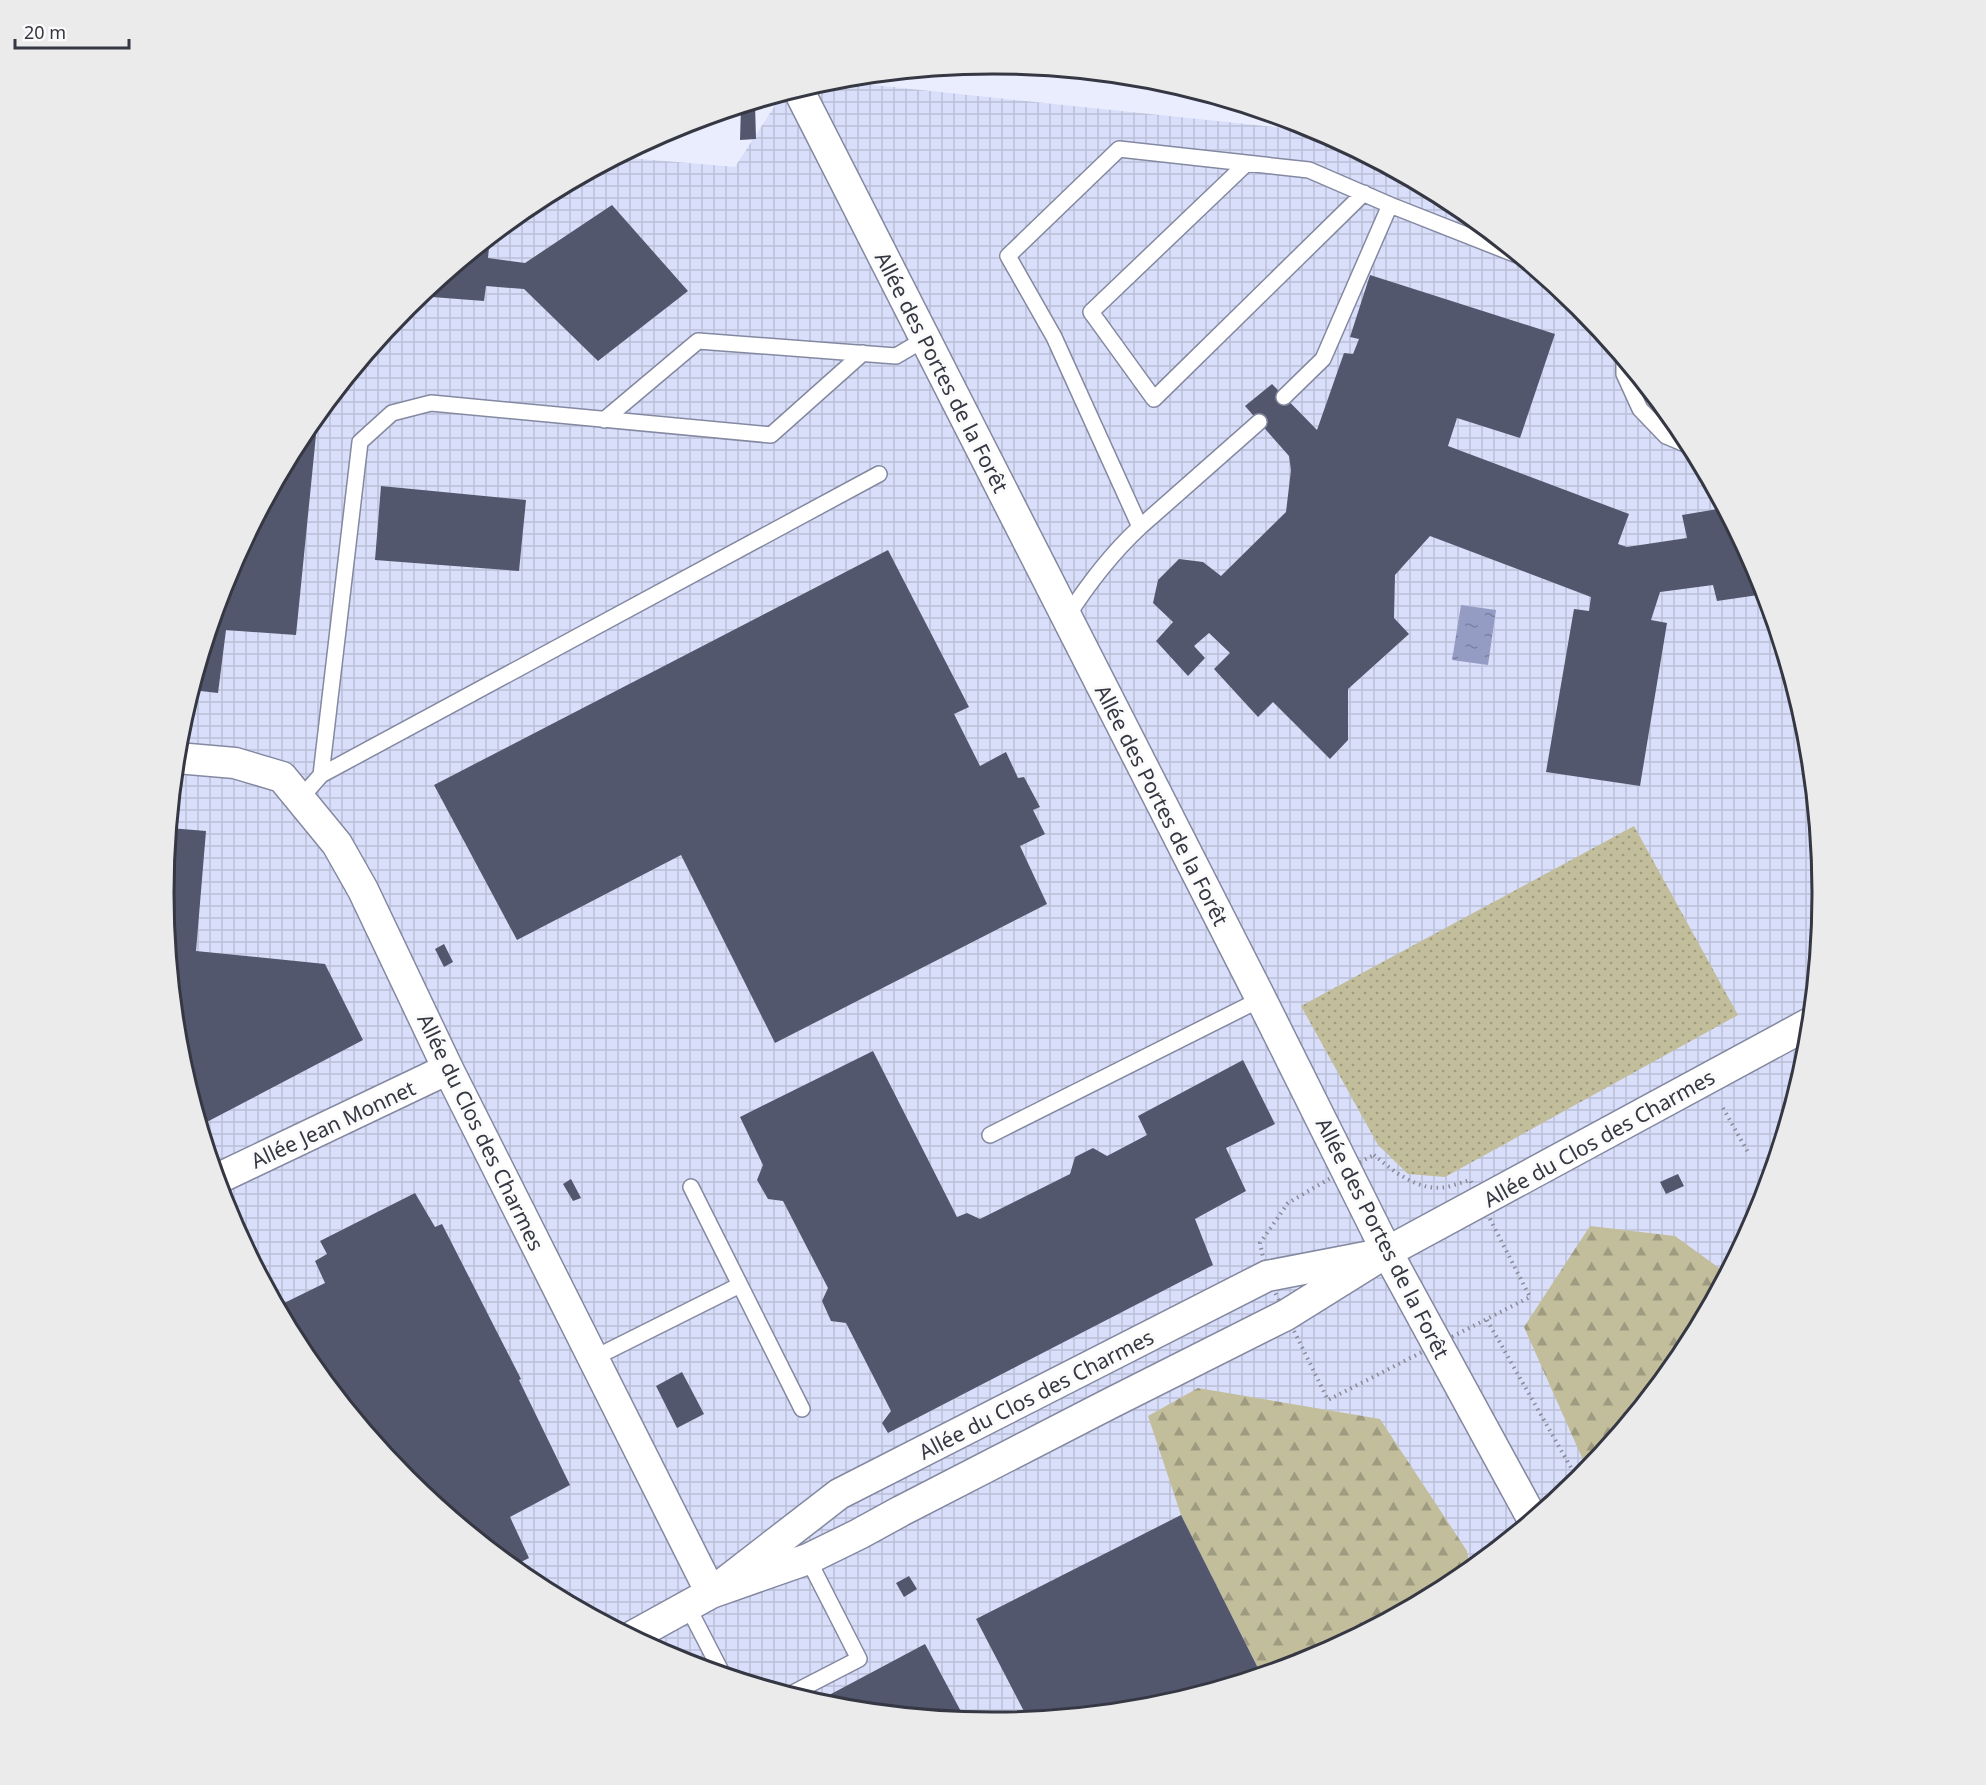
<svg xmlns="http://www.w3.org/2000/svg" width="1986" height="1785" viewBox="0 0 1986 1785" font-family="'Noto Sans',sans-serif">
<defs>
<pattern id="industrial-grid" width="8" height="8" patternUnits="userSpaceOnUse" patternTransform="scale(1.5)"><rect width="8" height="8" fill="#d9dffa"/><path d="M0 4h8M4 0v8" fill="none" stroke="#bbc0d8"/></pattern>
<pattern id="grass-dots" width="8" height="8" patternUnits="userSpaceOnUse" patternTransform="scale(1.5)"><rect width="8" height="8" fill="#c2be9b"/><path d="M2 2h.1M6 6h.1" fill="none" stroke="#9e9b80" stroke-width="1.8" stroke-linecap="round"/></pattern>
<pattern id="forest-firs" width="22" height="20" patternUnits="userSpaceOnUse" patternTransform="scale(1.5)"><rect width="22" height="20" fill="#c2be9b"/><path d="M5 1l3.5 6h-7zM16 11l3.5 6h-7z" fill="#9e9b80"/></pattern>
<pattern id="water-ripples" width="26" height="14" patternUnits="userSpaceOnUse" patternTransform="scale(1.5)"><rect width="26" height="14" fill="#949cc4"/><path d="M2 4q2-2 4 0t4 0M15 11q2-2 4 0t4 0" fill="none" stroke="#7a80a1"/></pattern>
</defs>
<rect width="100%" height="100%" fill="#e9edfd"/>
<path fill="url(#industrial-grid)" d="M826,80L1322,132L1454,203L1580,306L1683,432L1759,575L1807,731L1822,893L1806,1055L1759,1210L1683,1354L1579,1479L1454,1582L1310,1659L1154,1706L993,1722L831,1706L675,1659L532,1582L406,1479L303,1353L227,1210L179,1054L164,892L180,730L227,575L303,431L407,306L532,203L618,157L735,167L783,93Z"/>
<path fill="url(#grass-dots)" d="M1634,826L1738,1015L1445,1177L1408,1174L1378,1145L1301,1006Z"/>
<path fill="url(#forest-firs)" d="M1590,1226L1675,1236L1726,1273L1683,1354L1587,1469L1524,1327Z
M1198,1388L1380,1419L1467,1551L1470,1569L1454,1582L1310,1659L1261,1674L1181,1515L1148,1416Z"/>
<path fill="url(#water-ripples)" d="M1461,605L1496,610L1488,665L1452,660Z"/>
<path fill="#53576d" d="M755,104L756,139L740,140L741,106Z
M612,205L688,291L598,361L524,289L486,286L484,301L419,296L490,237L488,258L525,263Z
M1370,275L1555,334L1520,438L1457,418L1448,446L1629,514L1618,544L1627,547L1687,538L1682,515L1724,508L1759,575L1765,594L1717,601L1713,585L1660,592L1651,620L1667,623L1640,786L1546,772L1574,609L1589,611L1591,597L1430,536L1395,575L1394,618L1409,634L1348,689V740L1330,759L1273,702L1258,717L1214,669L1230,653L1209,633L1194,646L1205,658L1188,676L1156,641L1173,622L1153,603L1158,580L1179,559L1203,562L1221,576L1286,512L1291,470L1289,456L1245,406L1272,384L1317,430L1344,353L1353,354L1359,339L1350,337Z
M302,434L316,435L296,635L226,630L218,693L192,690L227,575Z
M381,486L526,500L519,571L375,560Z
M888,550L969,707L954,714L980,766L1006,752L1018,778L1024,777L1040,807L1033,810L1045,834L1020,846L1047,904L775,1043L681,855L517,940L434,785Z
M170,828L206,831L196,951L325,964L363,1040L201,1125L179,1054L164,892Z
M444,944L453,962L444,967L435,949Z
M873,1051L957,1217L967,1213L980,1219L1070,1174L1075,1157L1093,1148L1107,1156L1147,1135L1138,1116L1243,1060L1275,1124L1226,1148L1246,1191L1195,1219L1213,1265L888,1433L882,1423L891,1411L846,1323L831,1321L822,1301L828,1288L783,1201L768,1199L757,1180L763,1165L740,1117Z
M1678,1174L1684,1186L1666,1194L1660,1182Z
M571,1179L581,1198L573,1201L563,1184Z
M415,1193L435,1227L442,1224L521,1379L519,1380L570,1485L510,1517L529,1558L513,1566L406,1479L303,1353L278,1306L325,1283L315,1261L327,1254L320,1241Z
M682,1372L704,1414L677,1428L656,1386Z
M1181,1515L1261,1674L1154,1706L1028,1719L976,1619Z
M909,1576L917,1589L904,1597L896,1583Z
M925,1644L965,1719L831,1706L816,1702Z"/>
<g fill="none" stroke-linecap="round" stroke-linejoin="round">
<defs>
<path id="lane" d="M1247,163L1091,312L1154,399L1364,193
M1390,205L1517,255
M1624,360V374L1640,409L1666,436L1690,446
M604,420L698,341L896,356L925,339
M1259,422L1140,527L1054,337L1008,256L1119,149L1309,170L1390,205L1323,359L1284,397
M1067,617C1088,584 1111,554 1140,527
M321,775L879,474
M300,799L321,775L360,442L392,413L431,403L771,435L863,353
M990,1135L1261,999
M691,1187L802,1409
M594,1358L740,1285
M688,1607L722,1673
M791,1694L859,1659L808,1559"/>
<path id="street" d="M798,89L1261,999L1387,1252L1532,1518
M177,758L235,763L282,777L337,844L363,890L448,1069L711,1593
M217,1179L448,1069
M711,1593L808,1559L859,1534L901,1511L1109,1404L1286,1315L1387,1252L1810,1023
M633,1636L711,1593L839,1494L1267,1276L1371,1256"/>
</defs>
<use href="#lane" stroke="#8489a1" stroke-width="18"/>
<use href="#street" stroke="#8489a1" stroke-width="33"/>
<path stroke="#888b99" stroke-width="4" stroke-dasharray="1.5 4.5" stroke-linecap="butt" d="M1723,1108L1749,1154
M1374,1155C1394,1172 1419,1192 1447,1187C1455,1185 1463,1182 1470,1180L1530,1297L1328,1400L1267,1276L1260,1243L1288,1203L1346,1169Z
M1487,1320L1578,1480"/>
<use href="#lane" stroke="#fff" stroke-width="15"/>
<use href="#street" stroke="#fff" stroke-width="30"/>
</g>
<g text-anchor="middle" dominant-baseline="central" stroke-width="6" stroke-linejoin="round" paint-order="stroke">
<g font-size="21" fill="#353742" stroke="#fbfbfb">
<text transform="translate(942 372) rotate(63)">Allée des Portes de la Forêt</text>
<text transform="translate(1162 805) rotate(63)">Allée des Portes de la Forêt</text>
<text transform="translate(333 1124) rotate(-25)">Allée Jean Monnet</text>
<text transform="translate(481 1132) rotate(64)">Allée du Clos des Charmes</text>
<text transform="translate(1599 1138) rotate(-29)">Allée du Clos des Charmes</text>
<text transform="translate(1383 1238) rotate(63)">Allée des Portes de la Forêt</text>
<text transform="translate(1036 1394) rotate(-27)">Allée du Clos des Charmes</text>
</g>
</g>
<path d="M0 0H1986V1785H0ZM174 893a819 819 0 1 1 1638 0a819 819 0 1 1-1638 0Z" fill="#ebebec" fill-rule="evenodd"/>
<path fill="none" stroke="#353742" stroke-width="3" d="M174 893a819 819 0 1 1 1638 0a819 819 0 1 1-1638 0Z"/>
<path d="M15 39v9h114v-9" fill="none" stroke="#353742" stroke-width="3"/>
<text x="24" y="39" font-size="18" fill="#353742" stroke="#fbfbfb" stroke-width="4.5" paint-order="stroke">20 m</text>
</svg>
